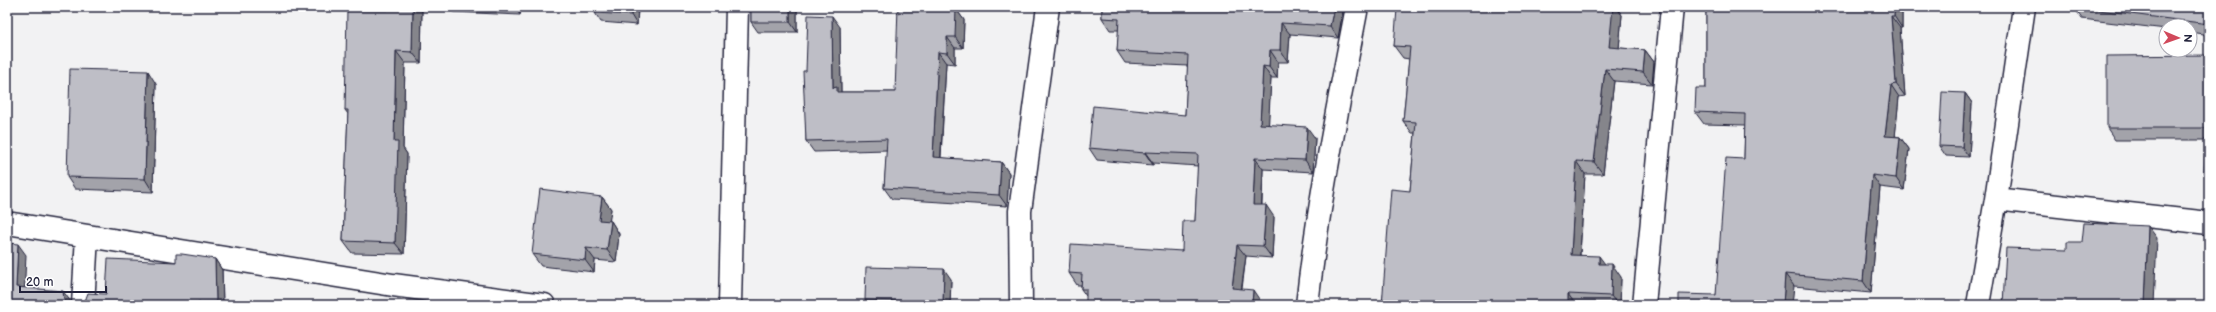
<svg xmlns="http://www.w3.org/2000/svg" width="2216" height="312" viewBox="0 0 2216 312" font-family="'Balsamiq Sans',sans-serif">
<rect width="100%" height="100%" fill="#f2f2f3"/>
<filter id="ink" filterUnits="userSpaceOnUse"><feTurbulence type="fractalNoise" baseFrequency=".025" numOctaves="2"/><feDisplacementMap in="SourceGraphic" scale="8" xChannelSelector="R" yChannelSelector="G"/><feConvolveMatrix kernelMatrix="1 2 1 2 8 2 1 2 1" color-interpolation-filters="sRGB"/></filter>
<g filter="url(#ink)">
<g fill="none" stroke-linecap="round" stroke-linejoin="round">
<defs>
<path id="minor" d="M1996,199L2209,223
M7,223L393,285L544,305
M83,305L87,236
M730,305L737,7
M1021,305L1020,211L1048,7
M1307,305C1318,205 1338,106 1357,7
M1644,305L1672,7
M1978,305L1996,199L2024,7"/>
</defs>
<use href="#minor" stroke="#22223b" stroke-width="25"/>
<use href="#minor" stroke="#fff" stroke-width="22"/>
</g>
<path fill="#a3a3aa" stroke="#22223b" d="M388,7H422L421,63H405L403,148L407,154L404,254L352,253L343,241L348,114L345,110L388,10Z
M450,7H521L520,15L453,12Z
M638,7L637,25L601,22L595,13Z
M751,7H797V32H758L751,22Z
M1102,7H1341L1343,10L1338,38L1290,34L1288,62H1278L1277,78H1271L1268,125L1315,138L1313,172L1263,169L1262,205L1274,217L1272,258L1246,256L1242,289L1261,302L1086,296L1081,289V285H1077L1069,273L1182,251L1195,221L1198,166L1153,163V165L1097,160L1089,148L1185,115L1188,66L1125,63L1117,51L1119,30H1110L1102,18Z
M1402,7H1616L1622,15L1619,48L1645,50L1654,62L1652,84L1614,81L1603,174H1585L1580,255L1605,264L1621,277L1620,305H1382L1410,191L1415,133H1412L1403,121L1409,59L1403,58L1394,46Z
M1706,7H1902V28H1900L1905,96L1899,97L1895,136L1900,137L1909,149L1904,190L1880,187L1871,293L1794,286L1716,295L1744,159L1745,125L1704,124L1695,112L1706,88Z
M2074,7H2209V35L2190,32V26H2166V29L2082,19Z
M956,9L964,20L963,48H955V64L946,63L941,158L1001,162L1009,173L1007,206L892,199L884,188L887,150L814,152L806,141V71L840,27L841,92H895Z
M2209,55V172L2206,140H2115L2107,128Z
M156,84L153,192L75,189L67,177Z
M1965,93L1972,103L1969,157L1946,156L1939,146Z
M2204,172H2209V179Z
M602,197L611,209L609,221H611L619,234L616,262L595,260L594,272L541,266L532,254Z
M215,259L222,270L223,305H77L106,294L176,262Z
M951,279L950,305H869L865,300Z"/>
<path fill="#85858b" stroke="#22223b" d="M413,7H422L421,63L412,52Z
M515,7H521L520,15Z
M631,7H638L637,25L631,15Z
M790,7H797V32L790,22Z
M948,7H957L956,9L964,20L963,48L955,37L948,9Z
M1334,7H1341L1343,10L1338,38L1330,26Z
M1609,7H1616L1622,15L1618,60L1609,47Z
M1894,7H1902V28L1894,16Z
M832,16L840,27L841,93L845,103L833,88Z
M1891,16L1900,28L1905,96L1896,84Z
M1281,23L1290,34L1288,62L1280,50Z
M947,37L955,48V64L947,53Z
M1270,50L1278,62L1277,78L1269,67Z
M1645,50L1654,62L1652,84L1643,72Z
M396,51L405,63L403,148L407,154L404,254L395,243L394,142Z
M938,52L946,63L940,168L933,157Z
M1263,66L1271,78L1268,136L1260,124Z
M1605,69L1614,81L1603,174L1594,162Z
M148,71L156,84L153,192L145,179Z
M1891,85L1899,97L1894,148L1885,136Z
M1965,93L1972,103L1969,157L1962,147Z
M1307,127L1315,138L1313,172L1305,160Z
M1900,137L1909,149L1904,190L1896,178Z
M1145,152L1153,163V165L1145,153Z
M1255,158L1263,169L1261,217L1253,205Z
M1576,161L1585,174L1579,267L1571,255Z
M1001,162L1009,173L1007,206L999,195Z
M1872,175L1880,187L1871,293L1863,281Z
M602,197L611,209L608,232L599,220Z
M1266,205L1274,217L1272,258L1263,246Z
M611,221L619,234L616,262L607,250Z
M2148,226L2157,238L2154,305H2145Z
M18,244L26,255L24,298L16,287Z
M1237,245L1246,256L1240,299L1232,288Z
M586,248L595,260L594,272L585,260Z
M1599,256L1608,268L1599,264Z
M215,259L222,270L223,305H218L216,302Z
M1612,264L1621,277L1620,305H1618L1611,296Z
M944,269L951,279L950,305H944L943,302Z
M1785,274L1794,286L1792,305H1783Z
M1253,290L1261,302V305H1252Z
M63,291L71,302V305H68L64,300Z
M1568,294L1576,305H1568Z"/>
<path fill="#bebec6" stroke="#22223b" d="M388,7H413L412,52L396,51L394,142H398L395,243L343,241L348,110H345L347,10H388Z
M595,7H631V15L595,13Z
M751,7H790V22H751Z
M898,7H948V9H956L955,37H947V53L938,52L933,157L1001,162L999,195L884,188L887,139L806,141L803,71H806L808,15L832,16L833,88L837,87V92H895Z
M1102,7H1334L1330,26L1281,23L1280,50H1270L1269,67L1263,66L1260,124L1307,127L1305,160L1255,158L1253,205H1266L1263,246L1237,245L1232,288L1253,290L1252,305H1086V289H1081L1082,274L1069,273L1071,244L1182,251L1183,221H1195L1198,154L1145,152V153L1089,148L1093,106L1185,115L1188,55L1117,51L1119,19L1102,18Z
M1402,7H1613L1609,47L1645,50L1643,72L1605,69L1594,162L1576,161L1571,255L1599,256V264H1612L1611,296L1568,294V305H1382L1391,189L1410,191L1416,122L1403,121L1410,47L1394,46L1397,9H1402Z
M1706,7H1894V16H1891L1896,84L1891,85L1885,136L1900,137L1896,178L1872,175L1863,281L1785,274L1783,305H1679V294L1716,295L1726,158L1744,159L1745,114L1695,112L1696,88H1706Z
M2075,7H2209V24Z
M2209,55V172H2204L2207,128H2107V56Z
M70,69L148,71L145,179L67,177Z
M1942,92L1965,93L1962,147L1939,146Z
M540,189L602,197L599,220L611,221L607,250L586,248L585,260L532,254Z
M2084,223L2148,226L2145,305H2003L2006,248L2067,250V242H2082Z
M7,243L18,244L16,287L63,291L64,300L69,304L71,305H7Z
M176,254H182L215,259L216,302L170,303V305H77L85,301L88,293L106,294L108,259L176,262Z
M866,267L944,269L943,302L865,300Z
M751,301L780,302V305H751Z"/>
</g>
<rect width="2216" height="312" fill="none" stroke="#fff" stroke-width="24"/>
<rect x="12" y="12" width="2192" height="288" fill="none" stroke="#22223b" stroke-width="1.5" filter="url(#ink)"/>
<g transform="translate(2178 38) rotate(92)"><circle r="19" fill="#ffffff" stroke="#a7a7b1"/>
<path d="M0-3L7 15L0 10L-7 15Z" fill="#d1495b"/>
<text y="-6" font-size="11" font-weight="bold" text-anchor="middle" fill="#22223b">N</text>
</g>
<path d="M20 286v6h86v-6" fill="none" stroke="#22223b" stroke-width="2"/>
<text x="26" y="286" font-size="12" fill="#22223b" stroke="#ffffff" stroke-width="3" paint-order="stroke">20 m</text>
</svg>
